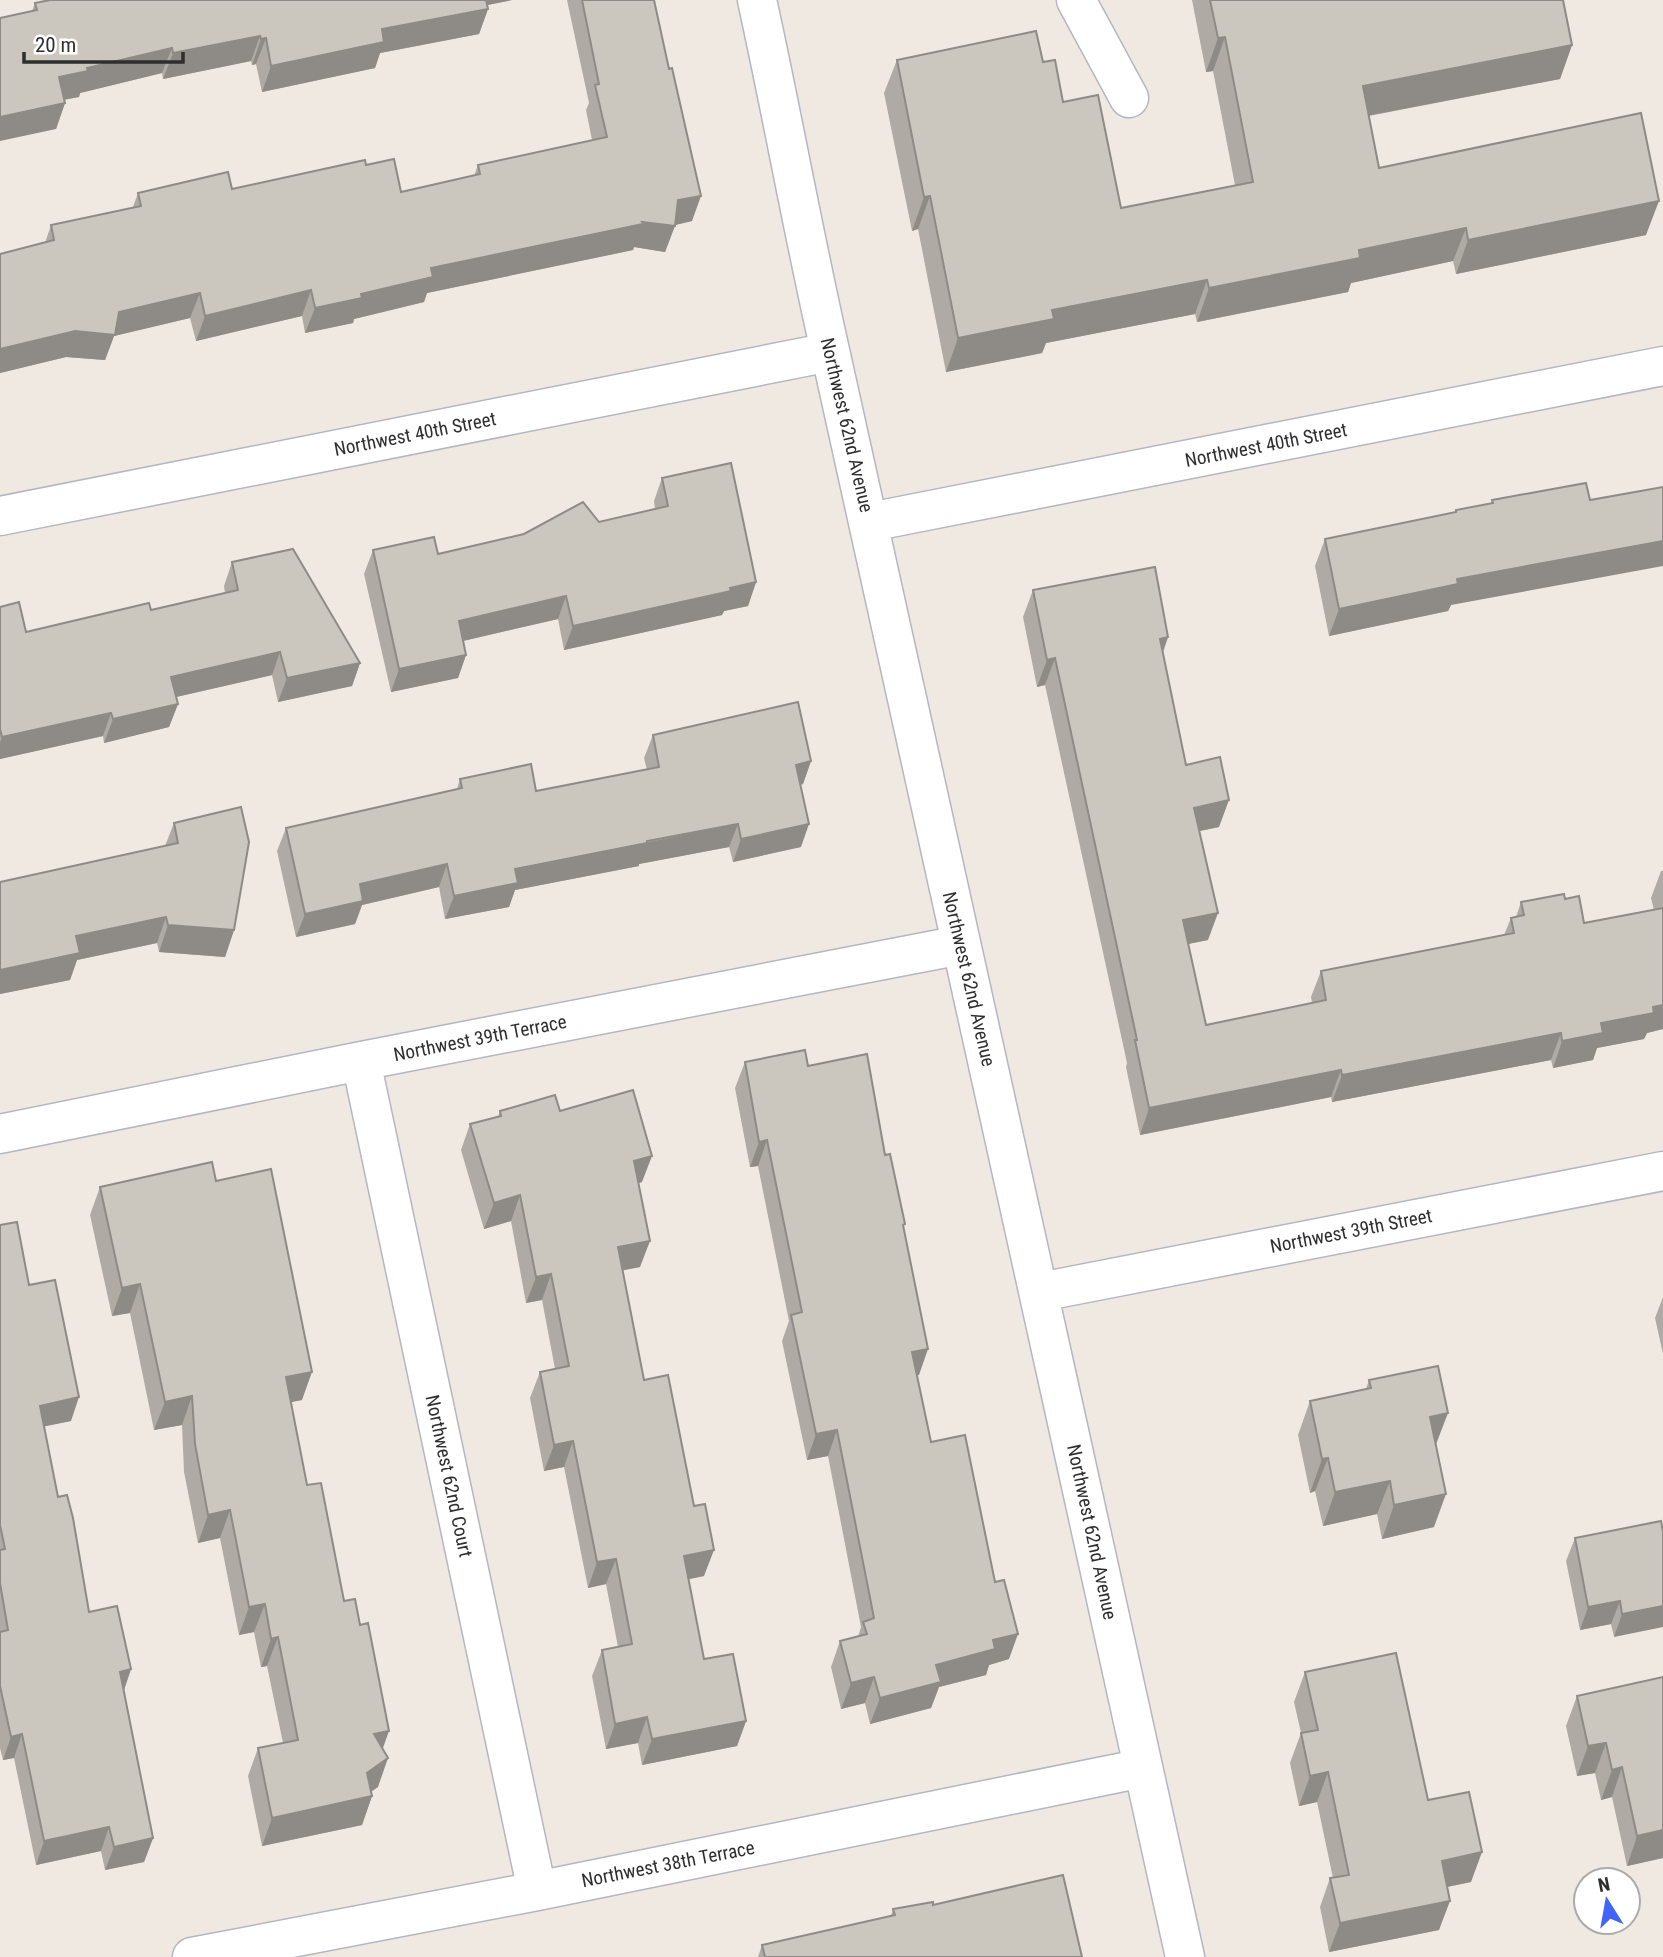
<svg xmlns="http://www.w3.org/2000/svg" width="1663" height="1957" viewBox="0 0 1663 1957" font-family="'Roboto Condensed',sans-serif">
<rect width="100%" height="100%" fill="#efe9e1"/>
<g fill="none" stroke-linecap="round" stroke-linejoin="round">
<defs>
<path id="street" d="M757,0C783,118 804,237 831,355C950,889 1067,1423 1185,1957
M1076,0L1129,98
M0,516L830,352
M870,522L1663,366
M361,1061L537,1891
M0,1134L361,1061L961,945
M1040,1292L1663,1171
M192,1957L537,1891L1143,1768"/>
</defs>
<use href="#street" stroke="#b4b7c1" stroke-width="41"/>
<use href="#street" stroke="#fff" stroke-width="38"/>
</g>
<path fill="#afaba4" d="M50,0H512L487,5L488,9L479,34L380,53L375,68L262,92L256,64L252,65L251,61L163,79L162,73L80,93L79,97L64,100L65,103L56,129L32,11L35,3Z
M567,0H654L692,221L675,225L665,252L634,247L633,250L427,293L424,302L354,319L353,323L305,333L302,316L196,341L190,318L114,336L105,360L66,357L0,373V254L45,243L51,225L133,207L138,193L232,189L366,165L401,192L474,176L478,165L592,140L586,110L589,103Z
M1192,0H1563L1572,45L1560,79L1369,116L1379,168L1646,235L1456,274L1453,261L1351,283L1348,292L1197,322L1195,314L1046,343L1042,353L946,372L918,229L912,231L884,93L897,60L1043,62L1063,102L1121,208L1235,185L1213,71L1206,72Z
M662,478L756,582L748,606L724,611L722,615L564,650L558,619L463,641L466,655L458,678L391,692L364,574L373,550L438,554L599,522L655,509L654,501Z
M1586,483L1451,605L1448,611L1329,636L1315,566L1325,539L1455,513L1456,510L1491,503L1492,500Z
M232,562L360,663L352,686L278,702L272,675L176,697L178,704L169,727L104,743L103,736L0,759V607L26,632L151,610L225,593L224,586Z
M1033,590L1168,637L1163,653L1186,765L1219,827L1200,831L1208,940L1188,944L1206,1025L1312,1003L1311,997L1321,971L1504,935L1511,918L1516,917L1521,902L1565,899L1584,923L1654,910L1651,898L1661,871H1663V1029L1647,1033L1644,1039L1597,1048L1593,1060L1553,1068L1551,1060L1332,1102L1331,1097L1140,1135L1126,1067L1127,1063L1045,685L1037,687L1023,617Z
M653,735L811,761L803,784L800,785L801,847L733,862L729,847L639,864V866L515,890L509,907L445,919L439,887L362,905L355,924L296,937L277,851L286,828L457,789L460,779L536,791L647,770L644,758Z
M174,823L234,930L225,957L159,952L157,943L77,960L70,980L0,994L165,846Z
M745,1062L808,1066L885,1155L904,1229L919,1375H917L931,1442L1009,1659L989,1665L986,1675L939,1687L931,1708L870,1724L865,1703L841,1709L831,1667L840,1641L858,1637L861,1627L828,1456L807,1460L782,1341L789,1321L758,1166L750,1167L735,1088Z
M500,1111H560L642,1182L638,1183L640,1267L623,1270L644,1380L704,1576L689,1579L704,1659L746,1721L737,1746L642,1765L638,1743L606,1749L592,1676L602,1650L618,1647L606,1584L588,1588L564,1467L544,1471L530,1398L540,1372L555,1369L542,1300L526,1303L511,1221L484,1229L461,1150L470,1124L498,1117Z
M216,1181L302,1400L291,1402L307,1485L344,1601L382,1749L378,1787L371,1791L372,1796L362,1825L262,1846L248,1776L258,1748L283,1743L267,1666L261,1667L254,1632L239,1635L220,1538L198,1543L184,1472L182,1425L154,1430L130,1313L112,1316L90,1215L100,1187Z
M0,1225L29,1285L71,1421L44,1426L58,1497L89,1612L131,1669L124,1690L153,1838L144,1862L105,1870L101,1851L36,1865L14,1758L3,1760L0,1748Z
M1663,1297V1354L1655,1318Z
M1369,1380L1436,1445L1434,1527L1382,1539L1377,1514L1323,1526L1315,1491L1310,1493L1298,1435L1310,1401L1366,1389Z
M1663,1532L1614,1637L1611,1624L1580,1630L1566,1561L1575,1538Z
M1305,1672L1428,1800L1471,1882L1447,1887L1439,1930L1329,1952L1320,1907L1330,1878H1333L1317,1802L1299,1806L1290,1763L1301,1733L1294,1702Z
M1663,1677V1858L1627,1866L1612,1797L1601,1800L1595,1773L1577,1776L1566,1726L1577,1696Z
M933,1905L1082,1957H758L762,1945L891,1916L893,1909Z"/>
<path fill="#8e8b86" d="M475,0H512L473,8Z
M488,9L479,34L380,53L375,68L262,92L271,66L382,29Z
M260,36L251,61L163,79L173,53Z
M1225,37L1213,71L1206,72L1218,38Z
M266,38L256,64L252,65L261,39Z
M1572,45L1560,79L1350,119L1363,86Z
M172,48L162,73L80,93L79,97L50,102L59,77L87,68Z
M65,103L56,129L0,141V117Z
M701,196L692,221L671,226H675L665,252L634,247L633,250L427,293L424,302L354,319L353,323L305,333L315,308L431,268L642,222L678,200Z
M930,196L918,229L912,231L924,197Z
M1659,201L1646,235L1456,274L1468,240Z
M1466,228L1453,261L1351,283L1348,292L1197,322L1209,288L1359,250Z
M1207,280L1195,314L1046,343L1042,353L946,372L958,338L1052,310Z
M311,290L302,316L196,341L205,316Z
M200,293L190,318L114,336L105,360L66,357L0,373V349L119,312Z
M1663,541V566L1451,605L1448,611L1329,636L1339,609L1457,579Z
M756,582L748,606L724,611L722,615L564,650L573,626L730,588Z
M566,596L558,619L450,644L459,621Z
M1168,637L1158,664L1160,639Z
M280,652L272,675L163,700L171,677Z
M466,655L458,678L391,692L399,669Z
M1055,658L1045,685L1037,687L1047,660Z
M360,663L352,686L278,702L287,678Z
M178,704L169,727L104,743L113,719Z
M111,713L103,736L0,759V742L2,737Z
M811,761L803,784L787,788L796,765Z
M1229,800L1219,827L1185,834L1194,808Z
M738,824L729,847L639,864V866L515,890L509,907L445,919L454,896L515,869Z
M809,824L801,847L733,862L741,839Z
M447,864L439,887L362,905L355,924L296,937L305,914L360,884Z
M1218,913L1208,940L1173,947L1183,920Z
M166,917L157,943L77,960L70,980L0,994V970L76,936Z
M168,925L234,930L225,957L159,952Z
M1663,1005V1029L1647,1033L1644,1039L1597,1048L1593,1060L1553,1068L1562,1041L1601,1023L1653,1007Z
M1561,1033L1551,1060L1332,1102L1342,1075Z
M1341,1070L1331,1097L1140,1135L1149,1108Z
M767,1140L758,1166L750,1167L759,1142Z
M652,1156L642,1182L625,1187L634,1161Z
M520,1195L511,1221L484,1229L494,1203Z
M650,1241L640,1267L609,1273L618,1247Z
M551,1274L542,1300L526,1303L536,1277Z
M140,1284L130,1313L112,1316L122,1288Z
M928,1349L919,1375L903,1378L912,1352Z
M312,1372L302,1400L276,1405L286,1377Z
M192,1396L182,1425L154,1430L165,1402Z
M79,1397L71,1421L32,1429L40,1406Z
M1448,1413L1435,1447L1430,1417Z
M837,1430L828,1456L807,1460L816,1434Z
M573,1441L564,1467L544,1471L554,1445Z
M1328,1458L1315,1491L1310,1493L1322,1459Z
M1390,1481L1377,1514L1323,1526L1335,1492Z
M1446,1494L1434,1527L1382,1539L1394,1505Z
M230,1510L220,1538L198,1543L208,1515Z
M714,1550L704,1576L675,1582L684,1556Z
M616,1559L606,1584L588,1588L597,1562Z
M1620,1601L1611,1624L1580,1630L1588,1607Z
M265,1604L254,1632L239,1635L249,1607Z
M1663,1606V1627L1614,1637L1622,1614Z
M1018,1634L1009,1659L989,1665L986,1675L939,1687L931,1708L870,1724L880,1698L936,1665L993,1640Z
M278,1637L267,1666L261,1667L271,1639Z
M131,1669L123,1693L120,1672Z
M874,1677L865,1703L841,1709L851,1683Z
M647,1717L638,1743L606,1749L615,1724Z
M746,1721L737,1746L642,1765L652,1739Z
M389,1731L379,1759L374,1734Z
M22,1734L14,1758L3,1760L11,1737Z
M1606,1743L1595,1773L1577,1776L1588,1746Z
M388,1758L378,1787L361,1799L372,1796L362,1825L262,1846L272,1818L367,1773Z
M1622,1767L1612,1797L1601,1800L1612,1770Z
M1328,1772L1317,1802L1299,1806L1310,1776Z
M109,1827L101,1851L36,1865L44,1841Z
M1663,1830V1858L1627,1866L1637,1836Z
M153,1838L144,1862L105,1870L114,1847Z
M1482,1852L1471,1882L1432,1890L1442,1861Z
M1450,1901L1439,1930L1329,1952L1340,1923Z"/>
<path fill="#cbc7bf" stroke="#8e8b86" stroke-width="2" d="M50,0H486L488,9L382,29L384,42L271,66L266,38L261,39L260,36L173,53L172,48L87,68L88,71L59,77L65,103L0,117V18L37,10L35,3Z
M582,0H654L669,69L672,68L701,196L678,200L675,226L642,222L643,224L431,268L433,277L361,294L362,298L315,308L311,290L205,316L200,293L119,312L115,335L75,331L0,349V254L54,240L51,225L141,206L138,193L228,172L232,189L365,160L366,165L394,159L401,192L480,174L478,165L607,137L595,85L599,84Z
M1210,0H1563L1572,45L1363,86L1379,168L1641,113L1659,201L1468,240L1466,228L1359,250L1360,258L1209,288L1207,280L1052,310L1054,319L958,338L930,196L924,197L897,60L1036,31L1043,62L1055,60L1063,102L1098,95L1121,208L1253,182L1225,37L1218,38Z
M731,463L756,582L730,588L731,591L573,626L566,596L459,621L466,655L399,669L373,550L434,537L438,554L524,534L583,502L599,522L668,506L662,478Z
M1586,483L1590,500L1663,487V541L1457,579L1458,584L1339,609L1325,539L1456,512V510L1493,503L1492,500Z
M293,549L360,663L287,678L280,652L171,677L178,704L113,719L111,713L2,737L0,729V607L19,602L26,632L149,603L151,610L238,590L232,562Z
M1155,567L1168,637L1160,639L1186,765L1220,757L1229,800L1194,808L1218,913L1183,920L1206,1025L1326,1000L1321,971L1514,933L1511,918L1524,915L1521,902L1564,894L1565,899L1579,896L1584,923L1663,908V1005L1653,1007L1654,1013L1601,1023L1603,1033L1562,1041L1561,1033L1342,1075L1341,1070L1149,1108L1135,1040H1137L1055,658L1047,660L1033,590Z
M798,702L811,761L796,765L809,824L741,839L738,824L647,841V843L515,869L518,883L454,896L447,864L360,884L363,901L305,914L286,828L462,788L460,779L531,764L536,791L659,767L653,735Z
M241,807L249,842L234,930L168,925L166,917L76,936L80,953L0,970V882L178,843L174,823Z
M805,1050L808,1066L867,1054L885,1155L890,1154L905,1224L903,1225L928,1349L912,1352L931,1442L965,1435L995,1582L1004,1580L1018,1634L993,1640L995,1649L936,1665L941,1682L880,1698L874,1677L851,1683L840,1641L867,1634L863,1622L874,1618L837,1430L816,1434L791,1315L802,1312L767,1140L759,1142L745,1062Z
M633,1090L652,1156L634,1161L650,1241L618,1247L644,1380L668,1375L694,1506L705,1504L714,1550L684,1556L704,1659L733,1654L746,1721L652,1739L647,1717L615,1724L602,1650L632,1644L616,1559L597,1562L573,1441L554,1445L540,1372L569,1366L551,1274L536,1277L520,1195L494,1203L470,1124L501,1116L500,1111L555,1095L560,1111Z
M212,1162L216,1181L271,1169L312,1372L286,1377L307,1485L321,1483L344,1601L355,1599L360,1625L368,1623L389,1731L374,1734L388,1758L367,1773L372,1796L272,1818L258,1748L298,1740L278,1637L271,1639L265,1604L249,1607L230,1510L208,1515L195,1444L192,1396L165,1402L140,1284L122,1288L100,1187Z
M17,1222L29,1285L55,1280L79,1397L40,1406L58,1497L67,1495L73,1518L89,1612L117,1606L131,1669L120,1672L153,1838L114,1847L109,1827L44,1841L22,1734L11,1737L0,1686V1632L8,1630L0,1583V1550L5,1549L0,1525V1225Z
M1438,1366L1448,1413L1430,1417L1446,1494L1394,1505L1390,1481L1335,1492L1328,1458L1322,1459L1310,1401L1371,1388L1369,1380Z
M1661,1521L1663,1532V1606L1622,1614L1620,1601L1588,1607L1575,1538Z
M1396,1653L1428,1800L1469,1792L1482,1852L1442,1861L1450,1901L1340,1923L1330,1878L1349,1875L1328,1772L1310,1776L1301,1733L1318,1730L1305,1672Z
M1663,1677V1830L1637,1836L1622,1767L1612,1770L1606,1743L1588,1746L1577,1696Z
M1063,1875L1082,1957H765L762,1945L895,1915L893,1909L933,1902V1905Z"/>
<g text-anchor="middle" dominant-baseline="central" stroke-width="7" stroke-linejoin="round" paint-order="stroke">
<g font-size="19" fill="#2e2e2e" stroke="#fff">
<text transform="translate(847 425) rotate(77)">Northwest 62nd Avenue</text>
<text transform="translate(415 434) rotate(-11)">Northwest 40th Street</text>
<text transform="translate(1266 445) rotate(-11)">Northwest 40th Street</text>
<text transform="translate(969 979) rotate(77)">Northwest 62nd Avenue</text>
<text transform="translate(480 1038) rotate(-11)">Northwest 39th Terrace</text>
<text transform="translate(1351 1231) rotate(-11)">Northwest 39th Street</text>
<text transform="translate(449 1476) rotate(78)">Northwest 62nd Court</text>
<text transform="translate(1092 1532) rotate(78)">Northwest 62nd Avenue</text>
<text transform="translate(668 1864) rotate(-11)">Northwest 38th Terrace</text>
</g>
</g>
<g transform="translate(1607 1901) rotate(349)"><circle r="33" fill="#ffffff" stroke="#ababab" stroke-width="2"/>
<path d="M0-5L12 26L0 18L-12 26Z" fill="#4264fb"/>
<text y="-10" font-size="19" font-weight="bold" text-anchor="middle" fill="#2e2e2e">N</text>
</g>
<path d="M24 52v10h159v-10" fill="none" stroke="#2e2e2e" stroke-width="3.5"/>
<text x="35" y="52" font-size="21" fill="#2e2e2e" stroke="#ffffff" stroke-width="5" paint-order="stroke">20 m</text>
</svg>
